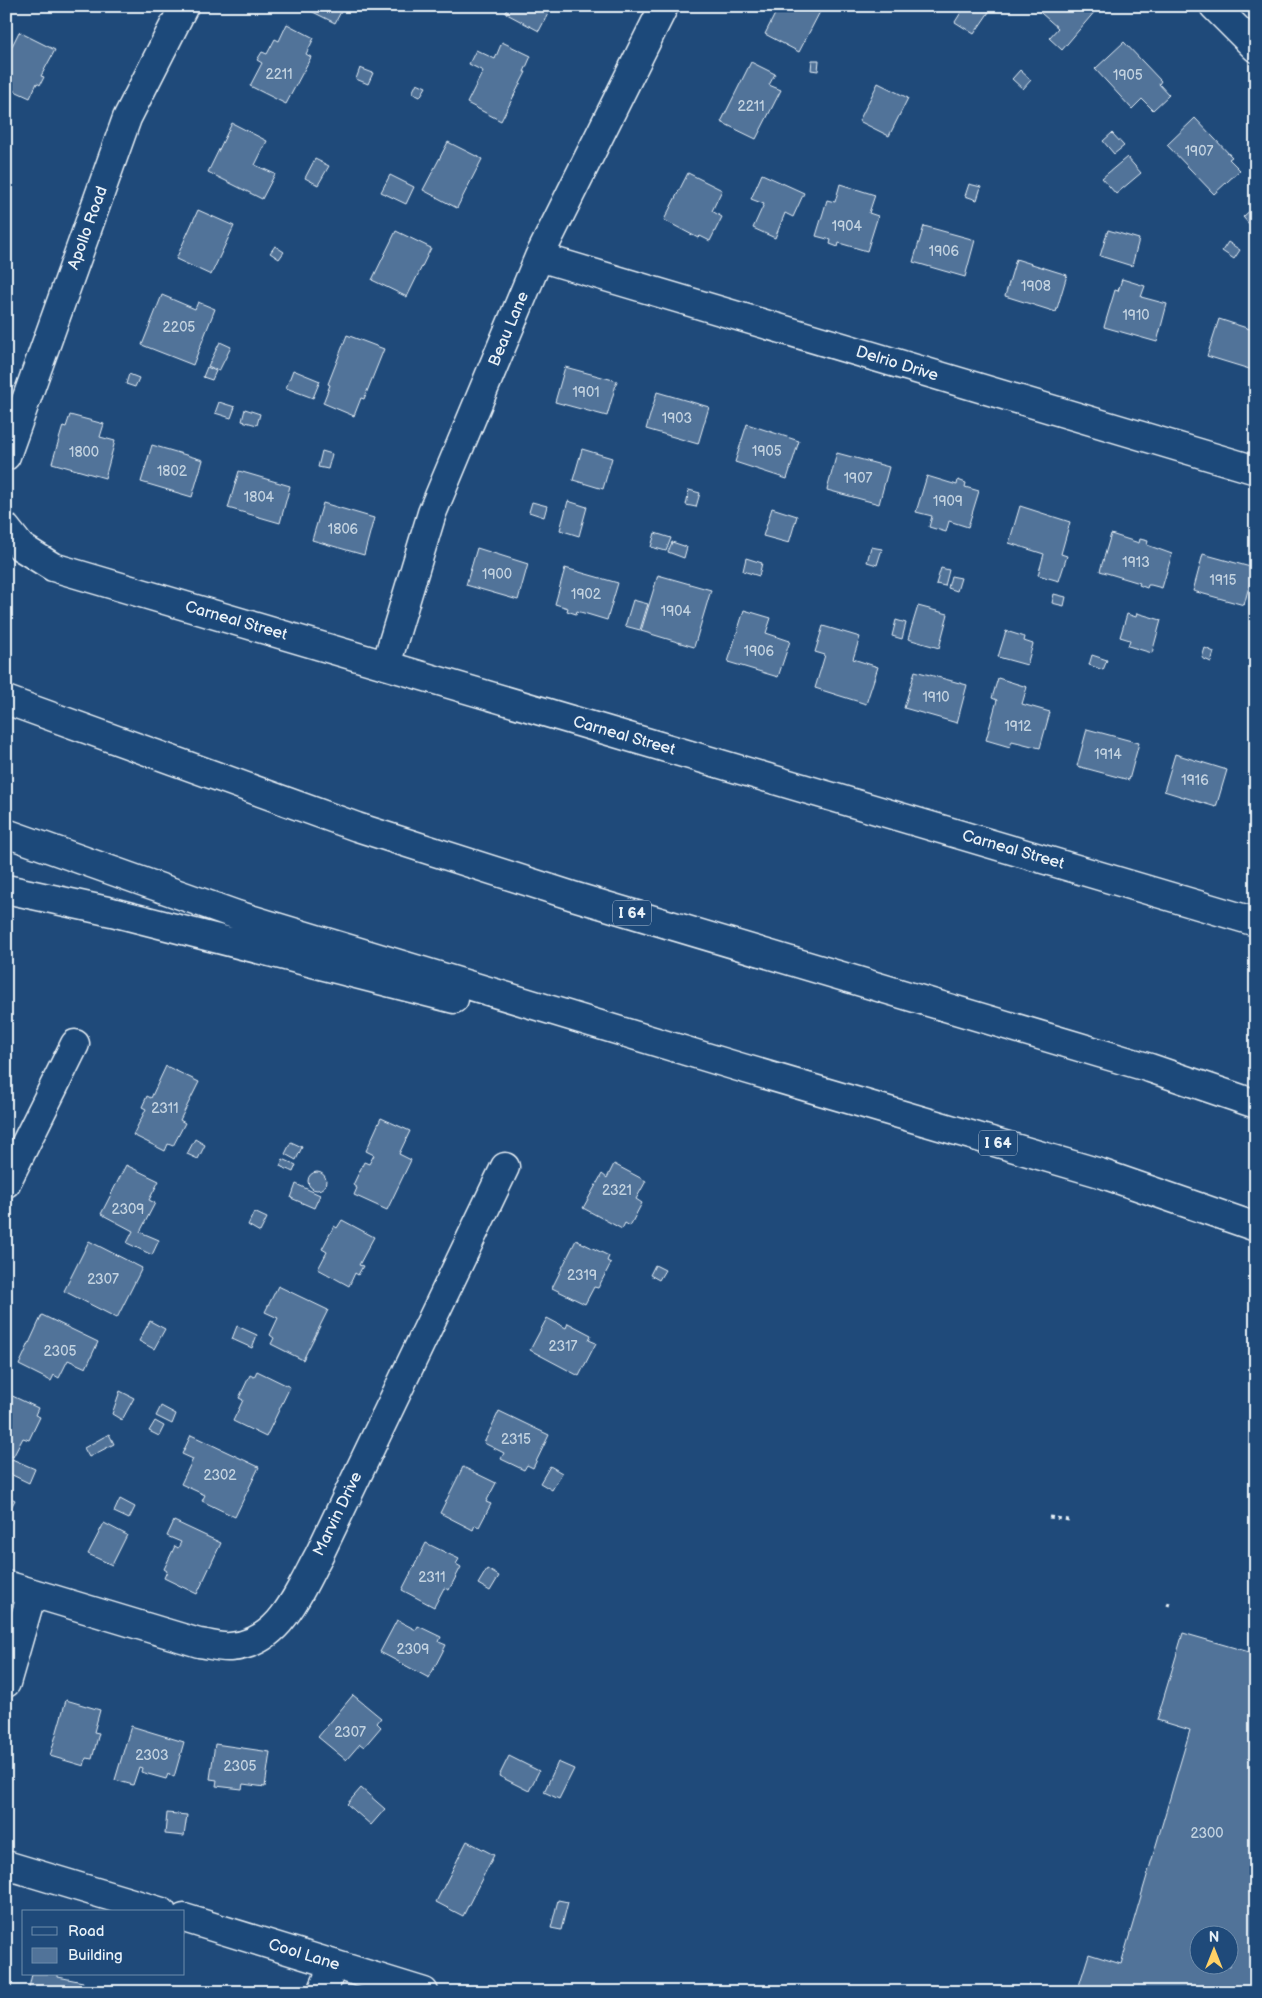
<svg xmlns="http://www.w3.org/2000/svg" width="1262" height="1998" viewBox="0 0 1262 1998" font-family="'Balsamiq Sans',sans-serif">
<rect width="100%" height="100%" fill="#1f4a7a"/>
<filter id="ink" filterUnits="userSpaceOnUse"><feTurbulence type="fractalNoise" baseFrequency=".02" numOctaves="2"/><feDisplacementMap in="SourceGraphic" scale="10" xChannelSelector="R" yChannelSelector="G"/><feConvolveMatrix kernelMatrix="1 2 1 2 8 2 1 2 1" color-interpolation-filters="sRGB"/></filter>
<g filter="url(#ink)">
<path fill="#517399" stroke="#e8f1f8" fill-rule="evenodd" d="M301,6H344L335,23Z
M508,6H552L539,31L505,13Z
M779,6H823L799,52L765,34Z
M965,6H981L989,12L974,34L955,22Z
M1033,6H1091L1096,10L1062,50L1049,38L1058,28Z
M287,24L314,38L306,54L311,57L286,104L250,86L262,63L257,60L262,52L267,54L275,39L279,41Z
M19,32L55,50L41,76L44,77L40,85L37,83L30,98L6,87V58Z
M502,42L531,56L524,72H526L501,121L467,103L483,71L469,64L476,50L495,59Z
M1124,42L1161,81L1159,84L1169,95L1153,110L1142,99L1132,109L1095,69Z
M812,60H819L818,71L811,70Z
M751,62L775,74L769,85L781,90L756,139L721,122Z
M360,68L373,73L368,84L356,79Z
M1020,70L1031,80L1023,89L1012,79Z
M417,83L426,87L420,97L412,93Z
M878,83L908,98L889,136L859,121Z
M1195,118L1232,157L1229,159L1240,170L1214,194L1167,145Z
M232,123L267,141L255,165L275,174L262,199L208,172Z
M1112,133L1124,146L1114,154L1103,141Z
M448,142L482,159L457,208L423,190Z
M1127,157L1141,173L1116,194L1102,178Z
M315,159L329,166L318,185L305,178Z
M688,173L722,190L712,211L722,217L710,241L700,236L698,238L664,220Z
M762,174L804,193L793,217L785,213L775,238L753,228L764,204L751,199Z
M390,175L414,187L406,204L381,192Z
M840,184L875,195L869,213L878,216L867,251L839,243L838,247L830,244L831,240L816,236L827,200L835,202Z
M969,184L981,187L977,200L965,196Z
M1256,205V232L1243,217Z
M198,210L234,226L211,275L176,259Z
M924,226L975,240L965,277L913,262Z
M1108,230L1139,239L1132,266L1100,256Z
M396,231L431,248L407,297L372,280Z
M1228,242L1240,250L1234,259L1222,251Z
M275,246L284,252L279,259L270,253Z
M1016,259L1067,275L1056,312L1005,296Z
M1122,279L1145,286L1141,297L1167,304L1157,342L1104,327L1115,290L1118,291Z
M162,295L195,309L198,302L215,309L193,365L142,345Z
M1219,319L1256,331V371L1207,356Z
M347,335L384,349L364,399L361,398L354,416L323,403L330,385L328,384Z
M220,342L231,347L219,371L208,366Z
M207,367L216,371L212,380L203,377Z
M565,367L617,381L607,416L555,402Z
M293,370L320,381L313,398L286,388Z
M129,374L139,378L135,387L126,384Z
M657,392L709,407L698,444L646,429Z
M219,402L235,407L231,418L215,413Z
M245,409L260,414L257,425L242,421Z
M70,415L104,424L100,437L115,441L105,478L52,463L63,426L66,427Z
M747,424L799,441L787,479L735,462Z
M152,445L203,460L192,497L141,482Z
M582,449L612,458L603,489L573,480Z
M322,451L332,454L328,469L318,467Z
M837,453L889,467L879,504L827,490Z
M239,471L290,486L280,523L228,508Z
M927,476L957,485L958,480L966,483L965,487L979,491L968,527L949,521L946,532L929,527L932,516L916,512Z
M689,490L700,493L696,507L686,505Z
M568,501L587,507L579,536L560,530Z
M532,502L547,506L544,517L529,512Z
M323,503L374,518L364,555L312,540Z
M1020,506L1070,522L1061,554L1067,556L1059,581L1038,575L1044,554L1009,543Z
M772,508L797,516L789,543L763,536Z
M655,533L671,538L666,551L651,547Z
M1111,534L1139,543L1140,539L1148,541L1147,545L1172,554L1162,588L1151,585H1148L1147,588L1139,585L1140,583L1100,571Z
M672,542L687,547L684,558L668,552Z
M871,547L882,549L877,565L867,562Z
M477,548L528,564L518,600L466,585Z
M1203,554L1254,568L1244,605L1193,591Z
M746,558L762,563L759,576L743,571Z
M565,568L618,583L607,620L577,611L576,614L567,611L568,608L555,604Z
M941,568L949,570L945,586L936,584Z
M658,575L711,590L694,647L641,631Z
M951,576L961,578L957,591L948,588Z
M1256,578V600L1250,598Z
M1054,594L1066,597L1064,606L1052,603Z
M633,600L648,604L640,630L625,626Z
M918,606L948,614L939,648L908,639Z
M744,610L771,618L766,633L790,641L778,677L728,662Z
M1137,613L1161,620L1152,653L1128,646L1130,640L1120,637L1127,614L1136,617Z
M896,620L906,623L902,639L892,636Z
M823,626L860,637L853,659L878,667L866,704L815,688L825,655L815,652Z
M1006,631L1025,637L1024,641L1033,644L1027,665L998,657Z
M1205,648L1214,652L1211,662L1202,658Z
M1092,655L1107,660L1103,670L1089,665Z
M915,671L967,685L957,723L904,708Z
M998,678L1027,687L1022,704L1050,712L1040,748L1012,741L1010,747L986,740L997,700L992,698Z
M1087,729L1139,743L1129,780L1077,766Z
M1175,754L1227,770L1216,807L1164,791Z
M166,1066L199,1082L180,1120L185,1123L173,1146L168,1144L165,1151L133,1135L146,1109L142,1107L147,1096L151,1098Z
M381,1118L410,1131L399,1154L411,1160L387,1210L354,1195L357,1188L353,1185L364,1162L369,1164L374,1155L366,1151Z
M195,1139L205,1145L198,1159L187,1154Z
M291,1142L302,1147L296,1160L285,1154Z
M283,1159L296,1165L293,1172L280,1166Z
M614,1164L646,1181L636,1199L642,1203L630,1226L625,1223L622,1229L583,1208L602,1174L607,1178Z
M126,1165L159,1181L149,1200L155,1203L140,1232L159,1240L152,1255L127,1243L133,1231L101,1214Z
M308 1181a9 9 0 1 1 18 0a9 9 0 1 1-18 0Z
M296,1184L320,1195L314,1208L291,1198Z
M254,1212L267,1218L260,1232L248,1225Z
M342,1220L374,1237L359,1265L363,1266L358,1275L355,1273L349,1286L318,1269L327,1252L322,1249L334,1226L337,1228Z
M576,1240L609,1256L607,1261L611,1263L598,1288L594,1287L585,1304L552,1288Z
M89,1241L142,1268L117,1318L64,1291Z
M655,1265L665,1270L659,1280L650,1275Z
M278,1286L328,1310L303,1360L271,1344L274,1338L270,1335L278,1318L265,1312Z
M42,1315L98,1342L86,1368L68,1360L59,1378L54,1375L51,1381L19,1365Z
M547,1318L566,1328L568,1323L591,1335L589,1340L596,1343L579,1376L530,1350Z
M150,1321L165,1329L154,1349L139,1341Z
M237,1326L257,1335L252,1348L232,1339Z
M257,1371L290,1387L266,1437L233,1421L243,1400L239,1398L250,1375L254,1377Z
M120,1391L134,1398L122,1420L112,1414Z
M6,1393L38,1408L35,1415L40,1417L29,1440L23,1438L13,1457L6,1454Z
M161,1406L176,1414L172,1424L156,1416Z
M499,1411L549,1435L533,1468L527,1465L524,1470L501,1459L504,1453L484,1443Z
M155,1421L164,1426L159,1436L149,1431Z
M109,1434L114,1444L89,1457L84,1448Z
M191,1435L259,1467L235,1517L202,1501L205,1495L181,1484L193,1459L182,1454Z
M12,1459L35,1469L29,1483L6,1472Z
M550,1466L562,1473L552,1490L540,1483Z
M463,1467L496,1483L486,1502L491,1504L479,1527L475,1525L473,1530L440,1513Z
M6,1489L11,1492L9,1497L15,1500L6,1517Z
M120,1499L135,1507L129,1519L114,1512Z
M174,1521L221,1543L197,1594L164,1578L167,1571L164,1569L175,1546L178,1548L181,1542L167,1536Z
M104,1523L127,1535L112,1565L88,1554Z
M426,1543L459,1559L456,1564L461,1567L449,1590L444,1588L434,1607L402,1590Z
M487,1569L499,1576L490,1591L478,1584Z
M397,1620L416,1630L418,1626L441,1637L439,1642L446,1645L429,1678L380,1652Z
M1183,1633L1256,1654V1992H1077L1089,1954L1121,1964L1190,1730L1157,1720ZM1200,1936H1230V1966H1200Z
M353,1695L381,1718L377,1723L381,1727L364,1747L360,1744L346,1760L318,1737Z
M66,1700L100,1710L94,1732L99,1733L92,1759L86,1758L84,1766L50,1756Z
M131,1726L184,1742L174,1777L168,1774L166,1779L141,1772L142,1768L139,1767L133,1785L115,1780Z
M215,1744L270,1752L265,1787L243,1784L242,1789L216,1786L217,1780L210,1779Z
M509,1756L539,1771L529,1791L499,1776Z
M558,1762L574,1769L559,1799L544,1792Z
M361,1788L385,1809L371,1825L347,1804Z
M167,1813L187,1815L184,1836L165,1834Z
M467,1841L494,1855L463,1916L436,1902Z
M558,1900L568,1902L561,1930L551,1928Z
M32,1974H58V1977L83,1982L81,1992H28Z"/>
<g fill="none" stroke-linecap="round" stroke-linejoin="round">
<defs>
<path id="minor" d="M1214,6L1256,48
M539,257L1256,470
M6,456L127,118L184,6
M6,528L21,547L53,567L1256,922
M386,665L432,513L539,257L664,6
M6,1183L75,1044
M6,1585L199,1643C209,1644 220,1648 230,1647C280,1644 298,1593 319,1555L505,1167
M6,1683L32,1593
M6,1865L162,1912
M184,1918L424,1992
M322,1992L334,1964"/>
<path id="highway" d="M6,700L357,827L573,896L1150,1068L1256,1104
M6,833L237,915L739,1067L1100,1173L1256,1227
M6,889L112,912L454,999"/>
</defs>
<use href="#minor" stroke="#e8f1f8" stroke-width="31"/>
<use href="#highway" stroke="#e8f1f8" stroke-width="31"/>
<path stroke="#e8f1f8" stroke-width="3" stroke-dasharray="4 4" stroke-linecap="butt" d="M1049,1517L1069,1520
M1168,1606L1170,1599"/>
<use href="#minor" stroke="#1f4a7a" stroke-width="28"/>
<use href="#highway" stroke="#1f4a7a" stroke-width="28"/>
</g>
</g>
<g text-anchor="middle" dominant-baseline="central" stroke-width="4.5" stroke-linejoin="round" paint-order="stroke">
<g font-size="14" fill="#c2d2e0">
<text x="279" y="74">2211</text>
<text x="1128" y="75">1905</text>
<text x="751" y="106">2211</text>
<text x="1199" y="151">1907</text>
<text x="847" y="226">1904</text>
<text x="944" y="251">1906</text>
<text x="1036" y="286">1908</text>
<text x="1136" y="315">1910</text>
<text x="179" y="327">2205</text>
<text x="586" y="392">1901</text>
<text x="677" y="418">1903</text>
<text x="767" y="451">1905</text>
<text x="84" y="452">1800</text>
<text x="172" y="471">1802</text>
<text x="858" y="478">1907</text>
<text x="259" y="497">1804</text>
<text x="948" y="501">1909</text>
<text x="343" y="529">1806</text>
<text x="1136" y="562">1913</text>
<text x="497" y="574">1900</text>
<text x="1223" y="580">1915</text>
<text x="586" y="594">1902</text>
<text x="676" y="611">1904</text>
<text x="759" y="651">1906</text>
<text x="936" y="697">1910</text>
<text x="1018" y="726">1912</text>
<text x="1108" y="754">1914</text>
<text x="1195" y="780">1916</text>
<text x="165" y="1108">2311</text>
<text x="617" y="1190">2321</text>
<text x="128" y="1209">2309</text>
<text x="582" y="1275">2319</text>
<text x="103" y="1279">2307</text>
<text x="563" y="1346">2317</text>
<text x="60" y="1351">2305</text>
<text x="516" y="1439">2315</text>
<text x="220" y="1475">2302</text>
<text x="432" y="1577">2311</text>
<text x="413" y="1649">2309</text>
<text x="350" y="1732">2307</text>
<text x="152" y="1755">2303</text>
<text x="240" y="1766">2305</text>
<text x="1207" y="1833">2300</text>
</g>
<g fill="#1f4a7a" stroke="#acbfd2" stroke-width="1">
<rect x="613" y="900.5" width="38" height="25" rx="4"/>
<rect x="979" y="1130.5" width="38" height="25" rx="4"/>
</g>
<g font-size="15" font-weight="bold" fill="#e8f1f8">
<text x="632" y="913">I 64</text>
<text x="998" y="1143">I 64</text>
</g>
<g font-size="16" fill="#e8f1f8" stroke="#1f4a7a">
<text transform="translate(88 228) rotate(-70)">Apollo Road</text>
<text transform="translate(509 329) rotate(-67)">Beau Lane</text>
<text transform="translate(897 364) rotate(17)">Delrio Drive</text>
<text transform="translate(236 621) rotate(16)">Carneal Street</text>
<text transform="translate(624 736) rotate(16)">Carneal Street</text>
<text transform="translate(1013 850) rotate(16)">Carneal Street</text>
<text transform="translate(338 1514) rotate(-64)">Marvin Drive</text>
<text transform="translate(304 1955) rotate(17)">Cool Lane</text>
</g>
</g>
<rect width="1262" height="1998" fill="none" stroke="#1f4a7a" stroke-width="25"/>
<rect x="12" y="12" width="1237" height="1973" fill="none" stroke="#e8f1f8" stroke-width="2" filter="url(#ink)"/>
<rect x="22" y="1910" width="162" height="65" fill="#1f4a7a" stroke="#6f8dac"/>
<rect x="32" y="1927" width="25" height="8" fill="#1f4a7a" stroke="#6f8dac"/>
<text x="68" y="1936" font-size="15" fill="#e8f1f8">Road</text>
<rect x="32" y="1948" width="25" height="15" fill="#517399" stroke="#6f8dac"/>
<text x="68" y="1960" font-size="15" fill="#e8f1f8">Building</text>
<g transform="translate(1214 1950)"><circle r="24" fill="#1f4a7a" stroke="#6f8dac"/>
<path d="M0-4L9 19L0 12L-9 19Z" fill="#ffd166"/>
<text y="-8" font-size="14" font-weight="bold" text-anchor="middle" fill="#e8f1f8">N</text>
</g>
</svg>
